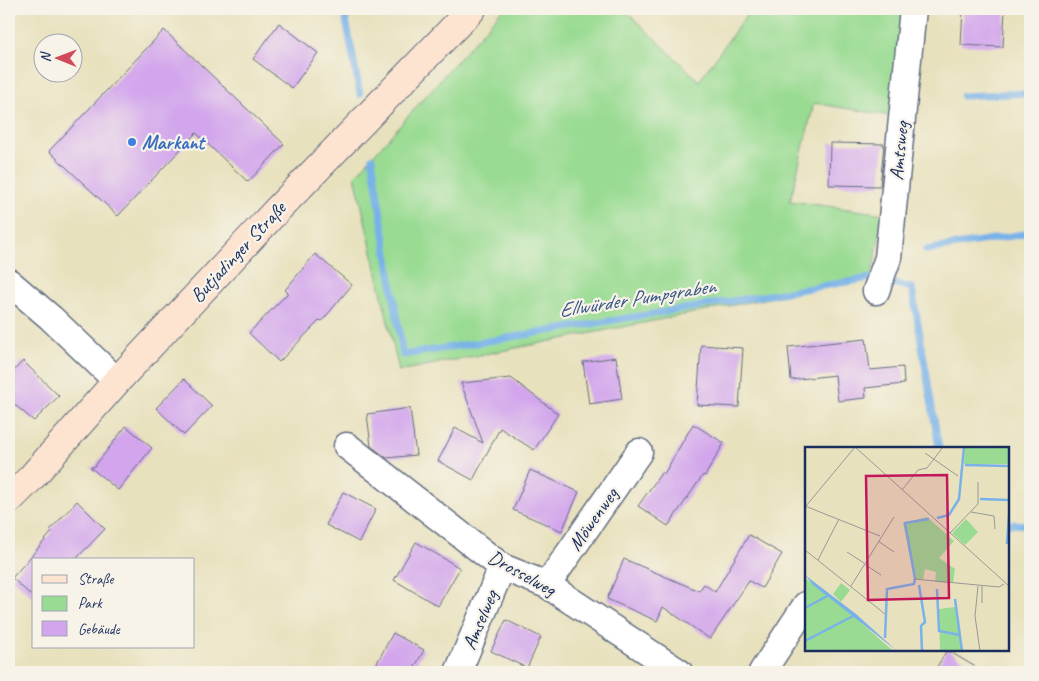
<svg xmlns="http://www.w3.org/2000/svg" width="1039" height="681" viewBox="0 0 1039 681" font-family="Caveat,sans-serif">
<rect width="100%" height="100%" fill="#f7f3e8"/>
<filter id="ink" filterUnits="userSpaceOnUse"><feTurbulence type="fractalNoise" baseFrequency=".02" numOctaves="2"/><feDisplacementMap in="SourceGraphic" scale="10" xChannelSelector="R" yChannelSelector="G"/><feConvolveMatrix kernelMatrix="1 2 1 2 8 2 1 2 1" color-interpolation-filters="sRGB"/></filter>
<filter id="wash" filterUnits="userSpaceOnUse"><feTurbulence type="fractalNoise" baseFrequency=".0096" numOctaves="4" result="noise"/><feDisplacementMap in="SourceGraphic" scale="20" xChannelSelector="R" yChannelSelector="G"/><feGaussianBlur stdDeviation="1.12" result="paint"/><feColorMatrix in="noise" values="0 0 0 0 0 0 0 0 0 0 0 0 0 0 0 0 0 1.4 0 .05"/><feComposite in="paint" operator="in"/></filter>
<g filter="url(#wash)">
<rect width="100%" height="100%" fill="#e8e1bd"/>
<path fill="#99db92" stroke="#5a8578" d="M503,9H624L699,81L751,9H912L903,118L814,103L790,201L884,214L871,278L399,371L355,176Z"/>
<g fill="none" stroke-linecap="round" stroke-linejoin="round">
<path stroke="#78b2e8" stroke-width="7" d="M344,9L360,94
M963,96L1030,93
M372,158L403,355L871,278L875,279
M926,250L1030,233
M885,281L912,288L939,448
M1008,524L1030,525"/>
</g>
<g id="blocks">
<path fill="#d2a5ec" d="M963,9H1005L1003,47L961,45Z
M279,23L318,53L292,88L253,59Z
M164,30L284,144L248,182L196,133L118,216L49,151Z
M830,143L884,144L880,186L829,185Z
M315,254L352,285L322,321L320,320L279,362L249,333L288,293L285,290Z
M866,339L870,370L903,367L904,384L865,388L866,398L838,401L835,375L791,380L788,347Z
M701,345L743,348L739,407L697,405Z
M616,357L622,399L589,404L583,362Z
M23,361L59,396L34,421L9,400V376Z
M511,378L558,414L534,450L500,428L473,480L438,461L455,428L483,443L461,383Z
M184,379L212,406L184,435L156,408Z
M410,408L416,455L387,458L371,446L367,414Z
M693,424L724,443L705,476L703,475L668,526L638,506L662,472L664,474Z
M126,426L152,448L118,490L90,467H94Z
M530,470L579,492L562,531L513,510Z
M343,492L376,509L359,542L326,525Z
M77,501L105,529L75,560H34V598L12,578L52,532L50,530Z
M749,535L782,554L762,588L749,581L710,639L663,607L657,621L607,599L624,559L699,591L704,584L715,592Z
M416,542L460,568L438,606L394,580Z
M506,620L541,637L527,668L491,651Z
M393,633L424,650L412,672H372Z
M947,650L984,672H934Z"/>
</g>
</g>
<g filter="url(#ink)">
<use href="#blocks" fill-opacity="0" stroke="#636d7f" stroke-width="1"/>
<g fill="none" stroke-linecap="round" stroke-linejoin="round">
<defs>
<path id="street" d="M9,282L51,318L117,381
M876,291L888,258L913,9
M347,446L502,567L547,585L679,672
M547,585L639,452
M458,672L502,567
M762,672L806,605"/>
<path id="secondary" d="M9,500L31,478L117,381L278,209L472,9"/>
</defs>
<use href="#street" stroke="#636d7f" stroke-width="29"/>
<use href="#secondary" stroke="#636d7f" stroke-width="30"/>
<use href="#street" stroke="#fff" stroke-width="26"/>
<use href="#secondary" stroke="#fde4d1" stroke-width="28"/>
</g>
</g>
<circle fill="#3f7fe0" stroke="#f7f3e8" stroke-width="2" cx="132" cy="142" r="5"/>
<g text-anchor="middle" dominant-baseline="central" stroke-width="4.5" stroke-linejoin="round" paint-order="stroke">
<g font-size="20" font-weight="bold" fill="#366cbe" stroke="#f7f3e8" text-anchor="start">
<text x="142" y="142">Markant</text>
</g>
<g font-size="20" fill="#1b2f5e" stroke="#f7f3e8">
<text transform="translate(899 151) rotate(-84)">Amtsweg</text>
<text transform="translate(238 252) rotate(-47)">Butjadinger Straße</text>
<text transform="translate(593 519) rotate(-55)">Möwenweg</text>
<text transform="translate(522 573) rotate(29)">Drosselweg</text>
<text transform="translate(480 620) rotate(-67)">Amselweg</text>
</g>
<g font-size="21" font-style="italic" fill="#375687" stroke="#f7f3e8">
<text transform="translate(637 298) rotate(-9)">Ellwürder Pumpgraben</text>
</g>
</g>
<g transform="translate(805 447)">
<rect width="204" height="204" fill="#e8e1bd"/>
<path d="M160,0H204V17H159ZM122,70L149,94L134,111L150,122L148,136L130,135L131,125L120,122L118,133L110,132L98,76ZM161,72L173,85L160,98L147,86ZM0,131L36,158L88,204H0ZM36,136L45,143L36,155L28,147ZM150,160L157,204H135L134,162Z" fill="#99db92"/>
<path d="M0,128L51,167L92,204L8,138Z" fill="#78b2e8"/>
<path fill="none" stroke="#78b2e8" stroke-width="2.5" d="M160,18L204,19M175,52L204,53M132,71L144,68L154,52L159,0M202,97L204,69M114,138L120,175L116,179L117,204M132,142L134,184L155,188M150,152L157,204M0,161L24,148M80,191L82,142L109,137L110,132L100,76L124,72M0,194L48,169"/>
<path fill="none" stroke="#969a97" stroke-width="1" d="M50,0L204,139M120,6L153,29M97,43L113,23L122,21L138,0M0,59L75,89M1,59L50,0M166,65L189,69L190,82M145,86L173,57V35M73,94L89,105M0,103L80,167M42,105L59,116M13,113L34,72M59,117L76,128M109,132L194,140L199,137M46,139L89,70M173,139L170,169L175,204M177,156V139"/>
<path fill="#c2185b" fill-opacity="0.15" stroke="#c2185b" stroke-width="2.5" d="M142,28L144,151L63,153L61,29Z"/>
<rect width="204" height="204" fill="none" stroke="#1b2f5e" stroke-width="2.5"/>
</g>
<rect width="1039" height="681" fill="none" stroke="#f7f3e8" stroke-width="30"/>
<rect x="32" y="558" width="162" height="90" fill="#f7f3e8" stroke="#9fa5b1"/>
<rect x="42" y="575" width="25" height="8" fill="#fde4d1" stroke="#9fa5b1"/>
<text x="78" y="584" font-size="15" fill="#1b2f5e">Straße</text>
<rect x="42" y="596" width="25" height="15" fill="#99db92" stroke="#9fa5b1"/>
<text x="78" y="608" font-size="15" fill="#1b2f5e">Park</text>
<rect x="42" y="621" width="25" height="15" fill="#d2a5ec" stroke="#9fa5b1"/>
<text x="78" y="634" font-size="15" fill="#1b2f5e">Gebäude</text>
<g transform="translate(58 58) rotate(271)"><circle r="24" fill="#f7f3e8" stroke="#9fa5b1"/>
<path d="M0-4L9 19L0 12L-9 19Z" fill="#d1495b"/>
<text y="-8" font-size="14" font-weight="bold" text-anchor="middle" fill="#1b2f5e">N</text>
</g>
</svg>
